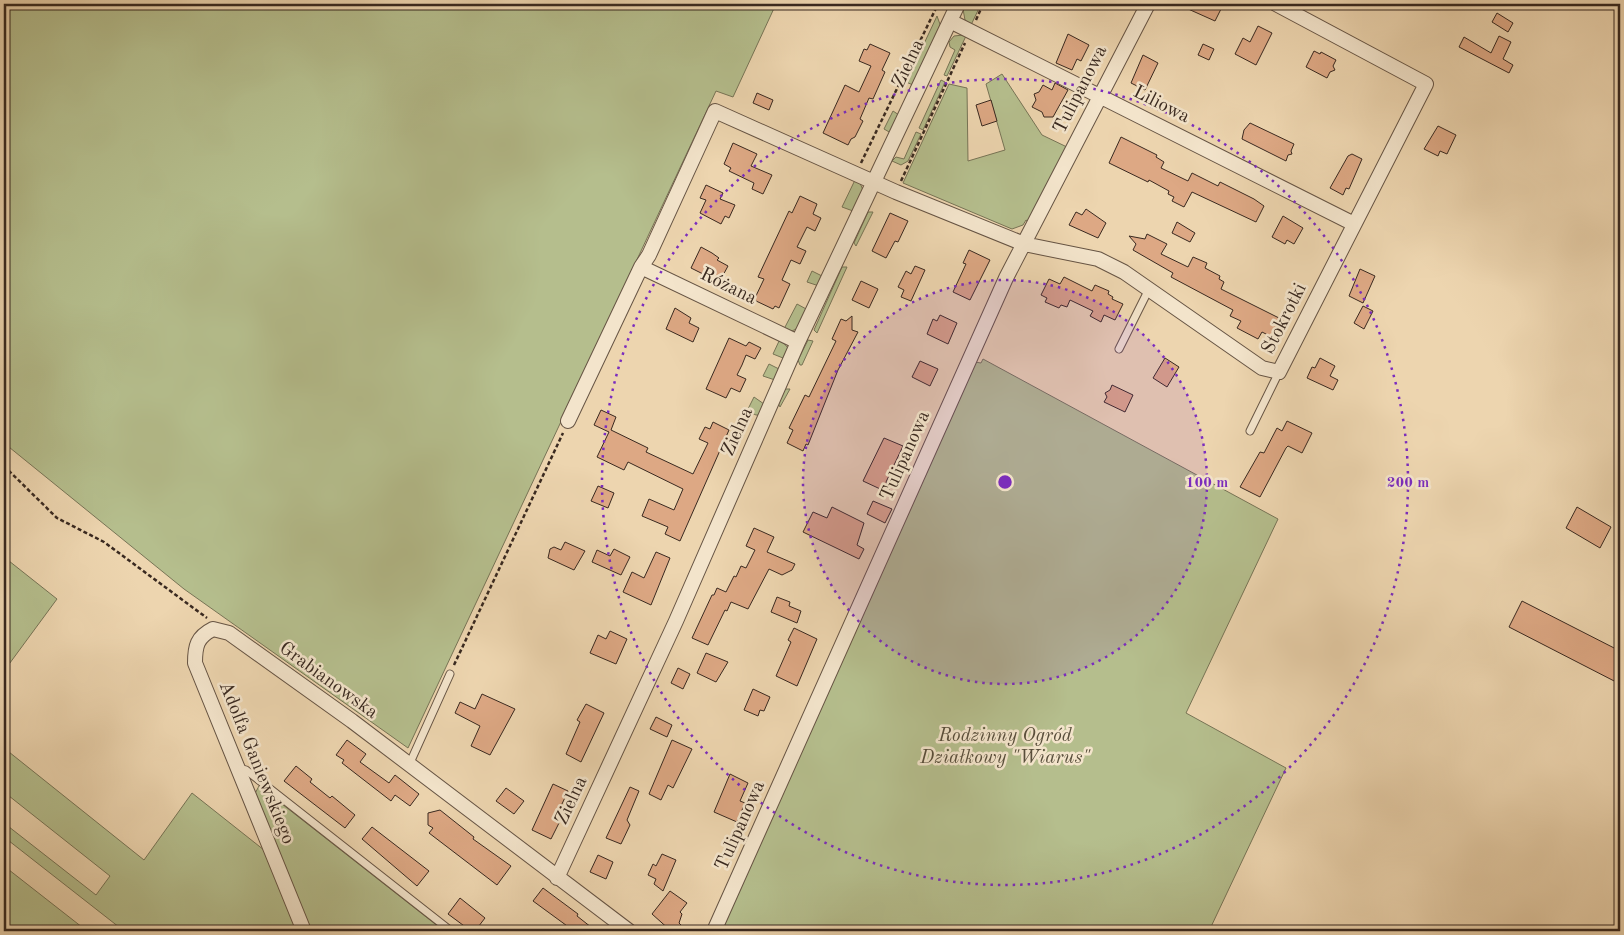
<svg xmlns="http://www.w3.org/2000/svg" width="1624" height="935" viewBox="0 0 1624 935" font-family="'Old Standard TT',serif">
<rect width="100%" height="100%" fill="#edd5af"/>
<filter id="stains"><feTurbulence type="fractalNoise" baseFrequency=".004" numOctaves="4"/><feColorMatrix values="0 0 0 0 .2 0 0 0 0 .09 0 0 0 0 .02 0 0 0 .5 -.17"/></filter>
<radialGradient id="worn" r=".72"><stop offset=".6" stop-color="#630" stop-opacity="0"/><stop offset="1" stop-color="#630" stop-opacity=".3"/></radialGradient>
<path fill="#b5be8d" stroke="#777456" d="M4,4H776L733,97L716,91L408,748L184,589L4,443Z
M977,4H981L971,25L965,20L963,9L970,5L975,8Z
M937,16L941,27L913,85L906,82Z
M963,35L966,36L947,76L944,75L955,50L950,47L949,42L954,36Z
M1002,74L1042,135L1069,148L1029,222L1026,220L1023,225L1012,229L903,183L949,84L967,88L968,161L1005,150L986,84Z
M941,80L945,82L923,130L919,128Z
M893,111L899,115L891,133L884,129Z
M916,132L921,134L908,161L901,165L892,161L896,157L904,159Z
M855,180L859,181L863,190L853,211L842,207Z
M868,212H873L856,246L854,243Z
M842,267H847L817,333L814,330Z
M812,271L822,276L819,286L807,282Z
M797,304L808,310L800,327L792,331L784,329Z
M780,339L788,348L783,358L773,354Z
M808,340L813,341L802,365H800L798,360Z
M983,359L1278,519L1186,713L1286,768L1209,931H717L975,362L981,363Z
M769,364L779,369L775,380L763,376Z
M785,389H790L780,407L778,403Z
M754,397L764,404L759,415H756L747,411Z
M4,557L57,599L4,671Z
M4,748L144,860L192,793L269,854L301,931H124L4,837V823L96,895L110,876L4,792Z
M259,786L444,931H308L252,799Z
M4,866L87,931H4Z"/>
<path fill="#dda884" stroke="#392920" d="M1177,4H1215L1221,9L1215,21Z
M1497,13L1513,23L1508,32L1492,22Z
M1258,26L1272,33L1256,65L1235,54L1243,38L1250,42Z
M1068,34L1089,45L1081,61L1077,59L1072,70L1056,63Z
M1499,36L1511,42L1503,59L1513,65L1509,73L1459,47L1464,37L1491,53Z
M870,44L890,53L882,70L885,72L873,99L869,98L860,119L863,121L855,137L851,139L848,145L823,133L845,85L859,92L871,66L859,61L864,49L867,50Z
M1203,44L1214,49L1209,60L1198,55Z
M1314,51L1320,54L1321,52L1336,60L1333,66L1335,70L1330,72L1327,78L1306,67Z
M1143,55L1158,63L1145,90L1131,83Z
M1055,83L1068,90L1053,117H1044L1042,112L1032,107L1036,100L1034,94L1039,92L1043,85L1052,90Z
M757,93L773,100L769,110L753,103Z
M991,100L997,121L982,126L976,105Z
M1250,123L1294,144L1291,151L1292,154L1288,155L1286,161L1242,139L1244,130Z
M1438,126L1456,135L1447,154L1440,151L1438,156L1424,149Z
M1121,137L1157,155L1156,157L1164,162L1161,168L1188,181L1192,173L1218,186L1220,182L1254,199L1264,206L1256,222L1192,192L1184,207L1172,201L1174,197L1168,194L1169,191L1149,180L1148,182L1109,163Z
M733,143L757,154L751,166L772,175L763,194L752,189L754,183L729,171L731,168L724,164Z
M1352,154L1362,159L1349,189L1346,188L1343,195L1330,188L1348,156Z
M706,185L723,193L720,199L735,205L729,218L725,216L721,224L700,213L706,200L700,198Z
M800,196L817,204L813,214L821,218L815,231L807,227L797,247L806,251L800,264L791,260L782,280L790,284L779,308L775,306L773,309L754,300L764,279L758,277L789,211L792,213Z
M1086,209L1106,223L1098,238L1069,225L1076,212L1082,215Z
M890,213L908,221L898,242L895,241L886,258L872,251Z
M1283,216L1303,228L1294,244L1287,240L1285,244L1272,237Z
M1177,222L1195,233L1190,242L1172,233Z
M1147,234L1167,244L1161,254L1188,267L1193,257L1207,263L1205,268L1220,276L1219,279L1224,282L1221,289L1283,320L1274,338L1262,332L1258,339L1237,328L1241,321L1230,316L1233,310L1171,277L1173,273L1133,250L1136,244L1129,236L1145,239Z
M701,247L712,253L719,258L717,260L728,266L721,279L710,274L709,277L691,268Z
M969,250L990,260L970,300L953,292L966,264L963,263Z
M915,266L925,270L911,301L901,297L904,290L898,287L906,271L911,274Z
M1360,269L1375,276L1363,303L1349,296Z
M1064,277L1092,291L1095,285L1109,291L1108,294L1113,297L1112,299L1123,304L1115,320L1104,315L1101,322L1090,316L1093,311L1070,300L1067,307L1061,305L1059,308L1045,302L1047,298L1041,295L1049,279L1060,284Z
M861,281L878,289L869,308L852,300Z
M1363,306L1373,311L1364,329L1354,323Z
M675,308L691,318L689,323L699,328L693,342L666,329Z
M940,315L957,323L948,344L927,334L933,319L937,321Z
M852,316V330L858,332L838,370L808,445L806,444L803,451L787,443L793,430L789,428L805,395L809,397L836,341L832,339L841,319L846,321Z
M729,338L746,346L749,342L761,348L755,359L746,355L742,365L737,375L746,379L740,392L731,388L726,398L706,389Z
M1165,358L1179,367L1167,387L1153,378Z
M1320,358L1335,366L1330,376L1338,380L1333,390L1307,378L1312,367L1315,368Z
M920,361L938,369L930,386L912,377Z
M1112,385L1133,395L1125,412L1104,402L1107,397L1105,393L1110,390Z
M601,410L616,417L611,430L648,448L646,452L693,474L708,443L699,439L705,427L710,429L713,422L729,430L680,541L665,534L668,527L642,516L649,499L674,510L683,489L628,462L624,470L597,457L609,432L594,425Z
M1287,421L1312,433L1302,453L1288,446L1286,448L1260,497L1240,487L1260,452L1264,453L1277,428L1282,431Z
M884,438L903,446L886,482L891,494L863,481Z
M598,486L614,493L608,508L591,501Z
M873,501L892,509L885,523L867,514Z
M832,507L864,523L857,545L864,549L859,559L803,532L813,512L827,518Z
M1577,507L1611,527L1600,548L1566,528Z
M754,528L774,537L767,552L795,564L792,570L782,575L769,569L748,609L731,602L727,611L725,610L708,645L692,638L712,595H714L717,588L726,592L734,576L736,577L741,566L746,568L755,550L746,546Z
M565,542L585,551L574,570L548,558L550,549L554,547L561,550Z
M614,549L630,557L621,575L592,562L597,550L610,556Z
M656,552L670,558L651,605L623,592L632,572L644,578Z
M777,597L790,602L789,606L801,611L797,623L771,612Z
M1522,601L1620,651V684L1509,627Z
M794,628L817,639L797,686L776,676L791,642L788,640Z
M610,631L627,639L616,664L590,653L598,635L606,639Z
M706,653L728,662L716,682L697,673Z
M678,668L690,674L683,689L671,683Z
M753,689L770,697L764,711L760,710L758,716L744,710Z
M482,694L515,709L490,755L471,746L480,726L455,713L460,702L475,709Z
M586,704L604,713L581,762L566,754L580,722L577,720Z
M656,717L672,725L667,737L650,729Z
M347,740L366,754L360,762L389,783L395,775L419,794L410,806L395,795L391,801L342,763L344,760L336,755Z
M672,740L692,749L673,788L668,785L661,800L649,794Z
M296,766L312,779L310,782L330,798L332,796L355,815L345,828L284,781Z
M730,774L748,783L740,801L745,803L737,822L714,812Z
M553,784L568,791L555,819L560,821L551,839L532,830Z
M630,787L639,791L627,820L630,825L621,844L606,838Z
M506,788L524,801L514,814L496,801Z
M440,810L474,837L473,839L511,866L497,885L429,833L433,828L428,825V813Z
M372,827L429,871L417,886L362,839Z
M662,854L676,860L663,891L654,884L656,879L648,875L653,864L656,866Z
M598,855L613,862L606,879L590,872Z
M543,888L578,914L577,916L596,931H574L533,901Z
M670,891L687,903L680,912L682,914L679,923L681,925L677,931H671L652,914Z
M460,898L485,918L475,931H471L448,914Z"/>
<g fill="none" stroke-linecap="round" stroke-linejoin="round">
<defs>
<path id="lane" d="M1119,349L1149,289
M1250,431L1279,372
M409,765L450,674
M238,768L246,770L451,931"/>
<path id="street" d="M950,21L1354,224
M641,267L798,342
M568,421L641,267L649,255L715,111L896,192L1024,244L1098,259L1124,272L1262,368L1279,372L1426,84L1276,4
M557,878L676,621L798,342L958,4
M304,931L195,663C195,646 197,637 213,629L229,633L352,721L629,931
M714,931L1006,278L1148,4"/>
</defs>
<use href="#lane" stroke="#665444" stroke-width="9"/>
<use href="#street" stroke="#665444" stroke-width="16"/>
<path stroke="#392920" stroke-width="2.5" stroke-dasharray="4 2.5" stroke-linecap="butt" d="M976,20L983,4
M861,163L938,4
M901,181L965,43
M4,466L57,518L104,542L207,618
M454,665L563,433"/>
<use href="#lane" stroke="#f3e4cb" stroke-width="7"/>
<use href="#street" stroke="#f3e4cb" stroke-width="14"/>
</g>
<circle cx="1005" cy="482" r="202" fill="#7b2cbf" fill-opacity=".12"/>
<g fill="none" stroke="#7b2cbf" stroke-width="2.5" stroke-dasharray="2.5 5">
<circle cx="1005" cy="482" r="202"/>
<circle cx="1005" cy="482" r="403"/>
</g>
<g text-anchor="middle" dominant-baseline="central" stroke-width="5" stroke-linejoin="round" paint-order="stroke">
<g font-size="19" fill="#392920" stroke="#f3e4cb">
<text transform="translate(909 64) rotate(-65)">Zielna</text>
<text transform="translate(1081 90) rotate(-63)">Tulipanowa</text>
<text transform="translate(1161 105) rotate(27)">Liliowa</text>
<text transform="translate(728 287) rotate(26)">Różana</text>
<text transform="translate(1285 319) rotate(-63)">Stokrotki</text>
<text transform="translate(738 432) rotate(-66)">Zielna</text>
<text transform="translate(906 456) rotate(-66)">Tulipanowa</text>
<text transform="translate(328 681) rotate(36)">Grabianowska</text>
<text transform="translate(256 763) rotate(68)">Adolfa Ganiewskiego</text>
<text transform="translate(572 801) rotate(-65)">Zielna</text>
<text transform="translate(741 826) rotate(-66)">Tulipanowa</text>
</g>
<g font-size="19" font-style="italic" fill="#584e3b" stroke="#f3e4cb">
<text x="1005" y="736">Rodzinny Ogród<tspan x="1005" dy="22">Działkowy "Wiarus"</tspan></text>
</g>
</g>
<circle cx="1005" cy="482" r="8" fill="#7b2cbf" stroke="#f3e4cb" stroke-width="2.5"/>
<g font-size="15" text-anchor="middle" font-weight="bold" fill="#7b2cbf" stroke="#f3e4cb" stroke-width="5" stroke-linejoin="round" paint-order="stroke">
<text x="1207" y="487">100 m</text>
<text x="1408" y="487">200 m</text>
</g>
<rect width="1624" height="935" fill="none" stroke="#edd5af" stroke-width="20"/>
<rect x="5" y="5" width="1614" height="925" fill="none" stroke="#392920" stroke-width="2.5"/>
<rect x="10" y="10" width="1604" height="915" fill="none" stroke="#392920"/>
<rect width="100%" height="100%" filter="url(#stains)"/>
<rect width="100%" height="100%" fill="url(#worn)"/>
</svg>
